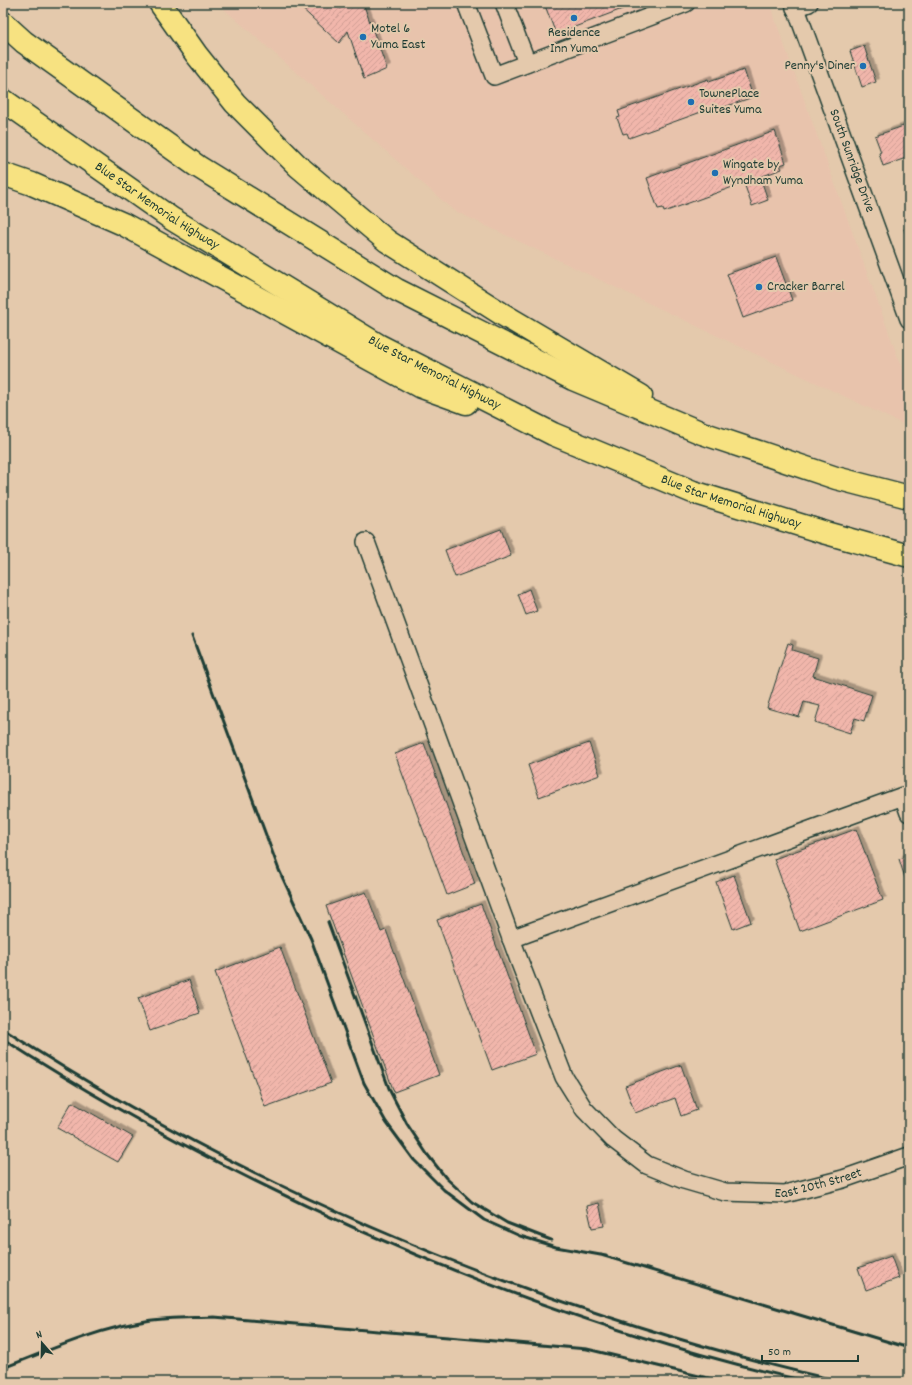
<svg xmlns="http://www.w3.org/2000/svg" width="912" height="1385" viewBox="0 0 912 1385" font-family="Dekko,sans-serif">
<defs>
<pattern id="building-hatch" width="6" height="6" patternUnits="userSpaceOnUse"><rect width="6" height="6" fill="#f1b6ab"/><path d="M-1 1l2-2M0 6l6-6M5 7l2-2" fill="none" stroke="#ce9d94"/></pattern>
<filter id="shadow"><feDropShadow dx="3.5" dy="-3.5" stdDeviation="0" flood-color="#0004"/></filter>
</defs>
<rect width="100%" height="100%" fill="#e4c9ac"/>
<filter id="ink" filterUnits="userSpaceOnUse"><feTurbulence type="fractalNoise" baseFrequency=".025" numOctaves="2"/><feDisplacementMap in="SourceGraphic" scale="8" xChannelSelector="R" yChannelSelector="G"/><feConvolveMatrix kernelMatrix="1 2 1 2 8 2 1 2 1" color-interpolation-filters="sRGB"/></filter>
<g filter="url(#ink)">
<path fill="#e8c3ac" d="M217,3H769L909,388V427L453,210Z"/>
<path fill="url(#building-hatch)" stroke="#1f3d34" filter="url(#shadow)" d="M296,3H334L341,9L339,3H363L387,69L364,79L348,31L339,43Z
M544,3H638L556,34Z
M864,46L876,82L862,87L850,51Z
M744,70L753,97L716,110L715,107L629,138L627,133L623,134L617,118L620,117L618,111L708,79L709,82Z
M909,124V157L883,166L879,153L881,152L875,136Z
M775,131L786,163L780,165L782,169L664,212L663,208L658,209L647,178Z
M760,177L768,200L752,206L744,183Z
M909,227V244L904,229Z
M776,257L792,300L743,318L727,274Z
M501,529L511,556L455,577L445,550Z
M529,589L537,611L526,615L518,594Z
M788,643L793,645L792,650L818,658L813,676L872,695L864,721L855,718L850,733L815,722L820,706L804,702L799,717L767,708Z
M424,743L475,884L447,895L395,754Z
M589,743L600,775L539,797L528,765Z
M856,829L883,900L800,931L774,859Z
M909,856V877L905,878L899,859Z
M734,875L751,922L733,929L716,882Z
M366,892L381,932L386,930L439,1075L394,1092L326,906Z
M481,904L536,1054L492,1070L437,920Z
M280,947L331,1083L265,1107L215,972Z
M189,980L200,1013L150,1031L138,998Z
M681,1065L697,1110L681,1116L675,1098L635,1113L625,1086Z
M72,1102L133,1137L118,1162L57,1128Z
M599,1203L604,1226L592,1228L587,1206Z
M891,1256L899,1278L866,1290L858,1268Z"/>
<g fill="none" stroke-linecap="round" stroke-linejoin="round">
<defs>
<g id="minor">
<path d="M466,3L494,76L686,3"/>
<path d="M504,3L527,63"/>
<path id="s1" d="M794,3L909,319"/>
<path d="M795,8L809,3"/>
<path id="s2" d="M366,542L520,963L564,1077L584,1109L613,1139L647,1165L684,1180L725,1192L785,1194L843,1179L909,1156"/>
<path d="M511,939L903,796L909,813"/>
</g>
<g id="highway">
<path d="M160,3L196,54L235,103L298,166L387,241L502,314L641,396"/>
<path d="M3,23L24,42L197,166L397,290L573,379L702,433L836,478L909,497"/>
<path id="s3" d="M3,100L172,219L378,345L553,434L693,492L826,533L909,556"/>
<path d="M3,174L32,184L123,224L419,386L466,403"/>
</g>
</defs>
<use href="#minor" stroke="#1f3d34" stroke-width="20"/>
<use href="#highway" stroke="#1f3d34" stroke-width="25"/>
<use href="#minor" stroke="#e4c9ac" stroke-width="17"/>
<use href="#highway" stroke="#f7e281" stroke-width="22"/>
<path stroke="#1f3d34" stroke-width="3" d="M192,636L279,870L311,939L364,1083L386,1122L414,1160L444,1190L484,1220L520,1236L556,1247L606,1256
M328,922L390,1091L407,1124L427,1154L446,1178L472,1202L507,1223L551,1240
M3,1029C200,1157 416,1257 640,1327C707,1348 775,1367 844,1382
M3,1039C79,1088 157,1132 237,1172C419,1264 611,1337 809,1382
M601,1255L909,1348
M3,1368C50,1350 96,1329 146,1321C168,1317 191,1318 214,1317L587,1349L724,1382"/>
</g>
</g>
<g fill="#1f6fb2" stroke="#e4c9ac" stroke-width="1.5">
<circle cx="574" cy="18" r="4"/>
<circle cx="363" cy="37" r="4"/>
<circle cx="863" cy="66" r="4"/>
<circle cx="691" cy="102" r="4"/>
<circle cx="715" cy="173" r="4"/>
<circle cx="759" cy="287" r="4"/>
</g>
<g text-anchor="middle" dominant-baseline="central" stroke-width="4" stroke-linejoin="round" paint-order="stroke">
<g font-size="14" fill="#1f3d34" stroke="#e4c9ac" text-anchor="start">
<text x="371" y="29">Motel 6<tspan x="371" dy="16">Yuma East</tspan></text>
<text x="574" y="33" text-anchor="middle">Residence<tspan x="574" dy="16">Inn Yuma</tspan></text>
<text x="855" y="66" text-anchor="end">Penny's Diner</text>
<text x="699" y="94">TownePlace<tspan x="699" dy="16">Suites Yuma</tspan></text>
<text x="723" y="165">Wingate by<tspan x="723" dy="16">Wyndham Yuma</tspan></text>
<text x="767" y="287">Cracker Barrel</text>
</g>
<g font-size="14" fill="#1f3d34" stroke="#e4c9ac">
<text stroke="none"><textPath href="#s1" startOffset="168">South Sunridge Drive</textPath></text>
<text stroke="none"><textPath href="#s3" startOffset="187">Blue Star Memorial Highway</textPath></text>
<text stroke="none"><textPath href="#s3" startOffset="511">Blue Star Memorial Highway</textPath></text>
<text stroke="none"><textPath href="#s3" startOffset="835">Blue Star Memorial Highway</textPath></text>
<text stroke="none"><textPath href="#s2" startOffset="870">East 20th Street</textPath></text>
</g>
</g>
<rect width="912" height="1385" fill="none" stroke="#e4c9ac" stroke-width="16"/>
<rect x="8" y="8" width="896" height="1369" fill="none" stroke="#1f3d34" stroke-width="1.5" filter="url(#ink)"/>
<g transform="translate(42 1343) rotate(340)" stroke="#e4c9ac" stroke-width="3" paint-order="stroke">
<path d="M0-3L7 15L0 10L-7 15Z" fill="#1f3d34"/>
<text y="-6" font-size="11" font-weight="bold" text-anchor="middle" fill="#1f3d34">N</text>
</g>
<path d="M762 1355v6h96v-6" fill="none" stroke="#1f3d34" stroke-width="2"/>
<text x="768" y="1355" font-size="12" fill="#1f3d34" stroke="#e4c9ac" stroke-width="3" paint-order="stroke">50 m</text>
</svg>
